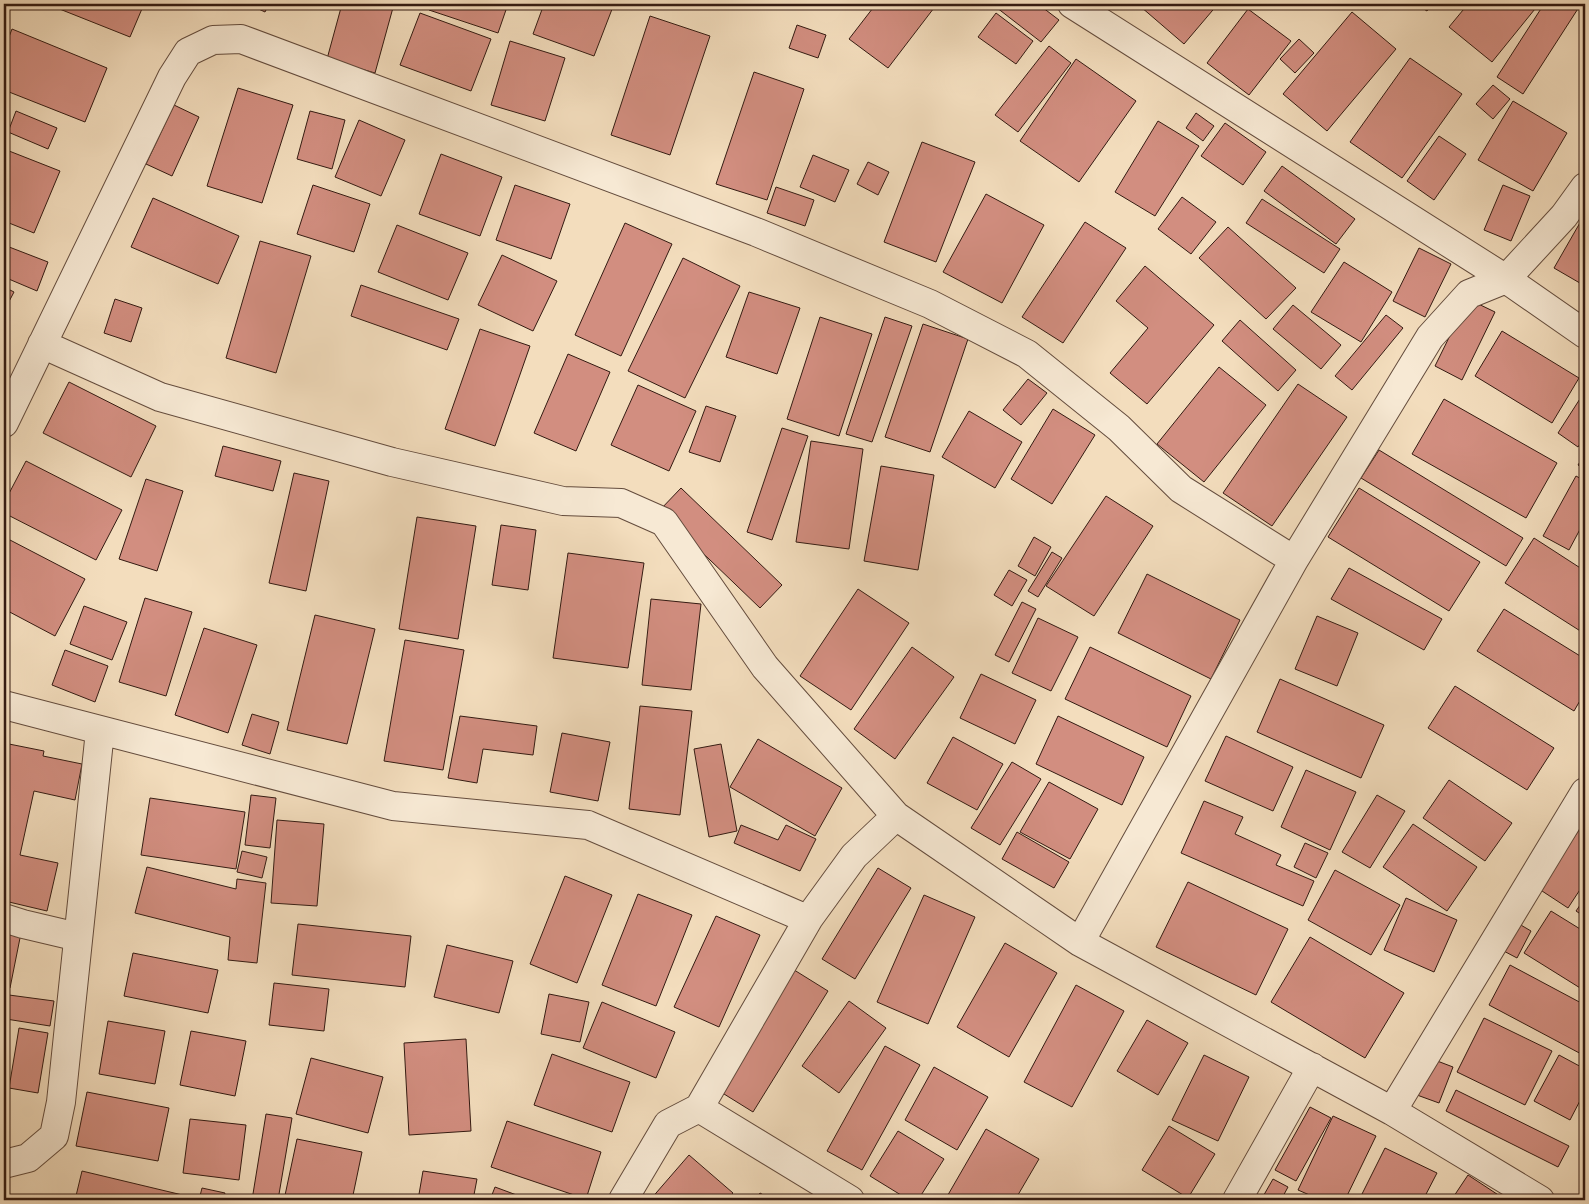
<svg xmlns="http://www.w3.org/2000/svg" width="1589" height="1204" viewBox="0 0 1589 1204" font-family="Vollkorn,serif">
<rect width="100%" height="100%" fill="#f3ddbd"/>
<filter id="stains"><feTurbulence type="fractalNoise" baseFrequency=".004" numOctaves="4"/><feColorMatrix values="0 0 0 0 .2 0 0 0 0 .09 0 0 0 0 .02 0 0 0 .5 -.17"/></filter>
<radialGradient id="worn" r=".72"><stop offset=".6" stop-color="#630" stop-opacity="0"/><stop offset="1" stop-color="#630" stop-opacity=".3"/></radialGradient>
<path fill="#d28e80" stroke="#341b12" d="M47,4H144L130,37Z
M248,4H269L265,12Z
M342,4H394L375,73L327,59Z
M431,4H508L498,33L429,10Z
M544,4H614L594,56L533,34Z
M876,4H937L888,68L849,39Z
M992,4H1038L1059,20L1041,42Z
M1144,4H1218L1184,44L1141,7Z
M1416,4H1432L1427,11Z
M1468,4H1539L1492,62L1449,27Z
M1544,4H1581L1523,94L1497,77Z
M1248,9L1291,41L1249,95L1207,63Z
M1352,12L1396,49L1327,131L1283,94Z
M420,13L491,39L471,91L400,65Z
M996,13L1033,41L1016,64L978,37Z
M650,16L710,36L670,155L611,135Z
M797,25L826,35L818,58L789,48Z
M12,29L107,68L85,122L4,90V50Z
M1299,39L1314,53L1295,73L1280,59Z
M510,41L565,58L545,121L491,105Z
M1049,46L1071,63L1018,132L995,115Z
M1410,58L1462,94L1402,178L1350,142Z
M1076,59L1136,101L1079,182L1020,141Z
M754,72L804,89L767,200L716,184Z
M1493,85L1510,99L1493,119L1476,104Z
M238,88L293,105L262,203L207,186Z
M1513,101L1567,133L1533,191L1478,160Z
M174,105L199,117L172,176L146,164Z
M16,111L57,128L48,149L8,132Z
M310,111L345,120L332,169L297,159Z
M1196,113L1214,126L1203,141L1186,128Z
M359,120L405,140L381,196L335,177Z
M1158,121L1199,146L1155,216L1115,192Z
M1225,123L1266,152L1243,185L1201,156Z
M1439,136L1466,154L1434,200L1407,181Z
M922,142L975,162L936,262L884,242Z
M4,149L60,171L34,233L4,221Z
M441,154L502,177L480,236L419,214Z
M813,155L849,170L835,202L800,187Z
M868,162L889,172L878,195L857,184Z
M1282,166L1355,219L1336,244L1264,191Z
M313,185L370,204L354,252L297,234Z
M515,185L570,204L551,259L496,240Z
M1503,185L1530,196L1511,241L1484,230Z
M776,187L814,200L805,226L767,213Z
M986,194L1044,225L1002,303L943,272Z
M1182,197L1216,222L1191,254L1158,229Z
M153,198L239,236L218,284L131,247Z
M1262,199L1340,249L1324,273L1246,223Z
M1585,214V286L1554,268Z
M1085,222L1126,248L1063,343L1022,317Z
M625,223L672,244L621,356L575,335Z
M397,225L468,253L448,300L378,272Z
M1228,227L1296,288L1266,319L1199,258Z
M260,241L311,256L276,373L226,358Z
M4,245L48,262L37,291L4,277Z
M1419,248L1451,264L1425,317L1393,301Z
M502,255L557,281L533,331L478,305Z
M683,258L740,286L685,398L628,371Z
M1344,262L1392,292L1361,342L1311,312Z
M1145,266L1214,325L1147,404L1110,373L1148,328L1116,301Z
M361,285L459,319L447,350L351,316Z
M4,287L14,292L4,311Z
M749,292L800,308L777,374L726,357Z
M115,299L142,308L131,342L104,333Z
M1468,299L1495,312L1462,380L1435,366Z
M1293,305L1341,345L1321,369L1273,329Z
M1386,315L1403,328L1352,390L1335,376Z
M820,317L872,334L839,436L787,419Z
M885,317L912,326L872,442L846,434Z
M1240,320L1296,370L1278,391L1222,341Z
M923,324L968,339L930,452L885,437Z
M480,329L530,346L495,446L445,429Z
M1502,331L1579,378L1552,423L1475,376Z
M568,354L610,372L576,451L534,433Z
M1219,367L1266,405L1204,482L1157,444Z
M1028,379L1047,393L1021,425L1003,410Z
M69,382L156,426L131,477L43,433Z
M1298,384L1347,417L1272,526L1223,493Z
M638,385L696,411L669,471L611,445Z
M1585,391V436L1578,447L1558,433Z
M1444,399L1557,463L1526,518L1412,454Z
M706,406L736,416L720,462L689,452Z
M1053,409L1095,435L1052,504L1011,479Z
M969,411L1022,442L995,488L942,457Z
M782,428L808,436L772,540L747,532Z
M811,441L863,449L849,549L796,542Z
M223,446L281,461L273,491L215,476Z
M1379,450L1523,538L1506,566L1361,478Z
M1585,454V470L1578,465Z
M26,461L122,510L96,560L4,513V503Z
M881,466L934,475L918,570L864,561Z
M294,473L329,481L306,591L269,583Z
M1576,476L1585,481V520L1569,550L1543,536Z
M146,479L183,491L157,571L119,559Z
M681,488L782,585L760,608L659,511Z
M1359,488L1480,562L1449,611L1328,537Z
M1106,496L1153,526L1094,616L1046,586Z
M417,517L476,526L458,639L399,629Z
M501,525L536,530L528,590L492,585Z
M1034,537L1051,547L1035,576L1018,566Z
M1534,538L1585,571V634L1505,583Z
M10,540L85,579L55,636L4,609V553Z
M1052,552L1062,558L1038,597L1028,591Z
M568,553L644,563L628,668L553,658Z
M1349,568L1442,619L1424,650L1331,599Z
M1009,570L1027,580L1012,606L994,595Z
M1147,574L1240,620L1211,679L1118,633Z
M858,589L909,623L851,710L800,676Z
M145,598L192,612L166,696L119,682Z
M651,599L701,604L691,690L642,685Z
M1022,602L1036,609L1009,662L995,655Z
M84,606L127,622L112,660L70,644Z
M1504,609L1585,659V692L1574,711L1477,651Z
M315,615L375,629L347,744L287,730Z
M1317,616L1358,633L1337,686L1295,669Z
M1038,618L1078,637L1051,691L1012,673Z
M204,628L257,645L228,733L175,715Z
M405,640L464,650L443,770L384,761Z
M912,647L954,677L895,759L854,729Z
M1090,647L1191,696L1167,747L1065,699Z
M65,650L108,666L95,702L52,685Z
M981,674L1036,700L1015,744L960,718Z
M1280,679L1384,725L1361,778L1257,732Z
M1455,686L1554,748L1527,790L1428,728Z
M640,706L692,711L680,815L629,809Z
M252,714L279,722L270,754L242,745Z
M460,716L537,726L533,755L483,749L477,783L448,778Z
M1058,716L1144,757L1122,805L1036,764Z
M562,733L610,742L598,801L550,792Z
M1226,736L1293,767L1273,811L1205,781Z
M953,737L1003,764L977,810L927,783Z
M758,739L842,788L815,836L730,787Z
M9,744L44,751L43,756L82,764L75,800L34,791L20,855L58,863L47,911L9,902V904L4,903V768Z
M721,744L737,831L709,837L694,749Z
M1012,762L1041,779L1000,845L971,828Z
M1306,770L1356,792L1330,850L1281,827Z
M1449,780L1512,823L1485,861L1423,818Z
M1049,782L1098,809L1070,859L1020,832Z
M251,795L276,798L270,848L245,845Z
M1377,795L1405,811L1370,868L1342,852Z
M150,798L245,812L236,869L141,855Z
M1204,801L1243,817L1235,834L1281,855L1276,865L1314,881L1303,906L1181,853Z
M277,820L324,824L317,906L271,903Z
M1413,824L1477,867L1447,911L1383,867Z
M741,825L778,840L786,825L816,839L800,871L734,843Z
M1579,830L1585,834V882L1568,908L1539,889Z
M1017,832L1069,862L1054,888L1002,859Z
M1305,843L1328,853L1316,878L1294,867Z
M242,851L267,857L262,878L237,872Z
M147,867L236,889L237,879L266,883L257,963L228,960L230,937L135,913Z
M878,868L911,888L855,979L822,959Z
M1335,870L1400,905L1371,955L1308,920Z
M565,876L612,895L577,983L530,964Z
M1188,882L1288,929L1256,995L1156,947Z
M638,894L692,915L656,1006L602,985Z
M924,895L975,917L928,1024L877,1002Z
M1406,898L1457,920L1434,972L1384,950Z
M1585,898V917L1576,911Z
M1551,911L1585,932V991L1524,953Z
M716,916L760,935L719,1027L674,1007Z
M1514,921L1531,931L1517,958L1500,949Z
M298,924L411,936L405,987L292,975Z
M4,930L21,933L10,988L4,987Z
M1310,937L1404,993L1365,1058L1271,1002Z
M1005,943L1057,973L1009,1057L957,1027Z
M447,945L513,961L499,1013L434,997Z
M133,953L218,970L208,1013L124,996Z
M1510,965L1585,1005V1056L1489,1005Z
M791,968L828,991L753,1112L716,1089Z
M274,983L329,989L324,1031L269,1025Z
M1076,985L1124,1011L1072,1107L1024,1082Z
M549,994L589,1002L580,1042L541,1034Z
M9,995L54,1001L50,1026L6,1019Z
M849,1001L886,1028L839,1093L802,1066Z
M602,1002L675,1032L656,1078L583,1048Z
M1484,1018L1552,1051L1525,1105L1457,1072Z
M1147,1020L1188,1043L1158,1095L1117,1071Z
M108,1021L165,1031L155,1084L99,1074Z
M19,1028L48,1033L38,1093L9,1088Z
M191,1031L246,1041L235,1096L180,1085Z
M466,1039L471,1131L409,1135L404,1043Z
M885,1046L920,1065L862,1170L827,1151Z
M552,1054L630,1082L612,1132L534,1105Z
M1204,1055L1249,1077L1218,1141L1172,1120Z
M1559,1055L1585,1069V1091L1570,1120L1534,1101Z
M311,1058L383,1077L368,1133L296,1114Z
M1432,1059L1453,1067L1439,1103L1417,1095Z
M934,1067L988,1097L957,1150L905,1120Z
M1456,1090L1569,1146L1558,1167L1446,1111Z
M87,1092L169,1108L158,1161L76,1146Z
M1310,1107L1331,1118L1296,1181L1275,1170Z
M266,1114L292,1118L278,1200H252Z
M1333,1116L1376,1136L1345,1200H1321L1298,1190Z
M190,1119L246,1125L239,1180L183,1173Z
M507,1121L601,1152L586,1199L491,1167Z
M1169,1126L1215,1154L1188,1198L1142,1170Z
M986,1129L1039,1159L1015,1200H945Z
M898,1131L944,1159L918,1200H909L870,1176Z
M297,1139L362,1152L352,1200H284Z
M1385,1148L1437,1173L1423,1200H1359Z
M689,1155L733,1193L726,1200H650Z
M82,1171L195,1198L194,1200H75Z
M423,1171L477,1179L473,1200H418Z
M1468,1175L1506,1200H1455L1452,1199Z
M1273,1179L1288,1187L1281,1200H1261Z
M495,1187L530,1200H490Z
M202,1188L225,1193L223,1200H199Z
M760,1193L772,1200H755Z"/>
<g fill="none" stroke-linecap="round" stroke-linejoin="round">
<defs>
<path id="minor" d="M1072,4L1506,279L1585,334
M42,344L160,397L392,462L563,501L621,503L664,522L765,667L896,816L1080,942L1392,1111L1540,1200
M4,423L172,77L188,52L213,40L241,39L756,232L930,304L1027,354L1119,428L1181,489L1294,560
M4,705L393,806L588,825L800,916L809,918
M4,918L23,924L78,937
M1080,942L1294,560L1430,337L1469,294L1506,279L1564,216L1585,187
M699,1108L850,1200
M1392,1111L1585,792
M4,1164L28,1158L54,1136L61,1102L100,731
M623,1200L668,1124L699,1108L809,918L854,856L896,816
M1237,1200L1312,1067"/>
</defs>
<use href="#minor" stroke="#644c3d" stroke-width="30"/>
<use href="#minor" stroke="#f7e9d4" stroke-width="28"/>
</g>
<rect width="1589" height="1204" fill="none" stroke="#f3ddbd" stroke-width="20"/>
<rect x="5" y="5" width="1579" height="1194" fill="none" stroke="#341b12" stroke-width="2.5"/>
<rect x="10" y="10" width="1569" height="1184" fill="none" stroke="#341b12"/>
<rect width="100%" height="100%" filter="url(#stains)"/>
<rect width="100%" height="100%" fill="url(#worn)"/>
</svg>
